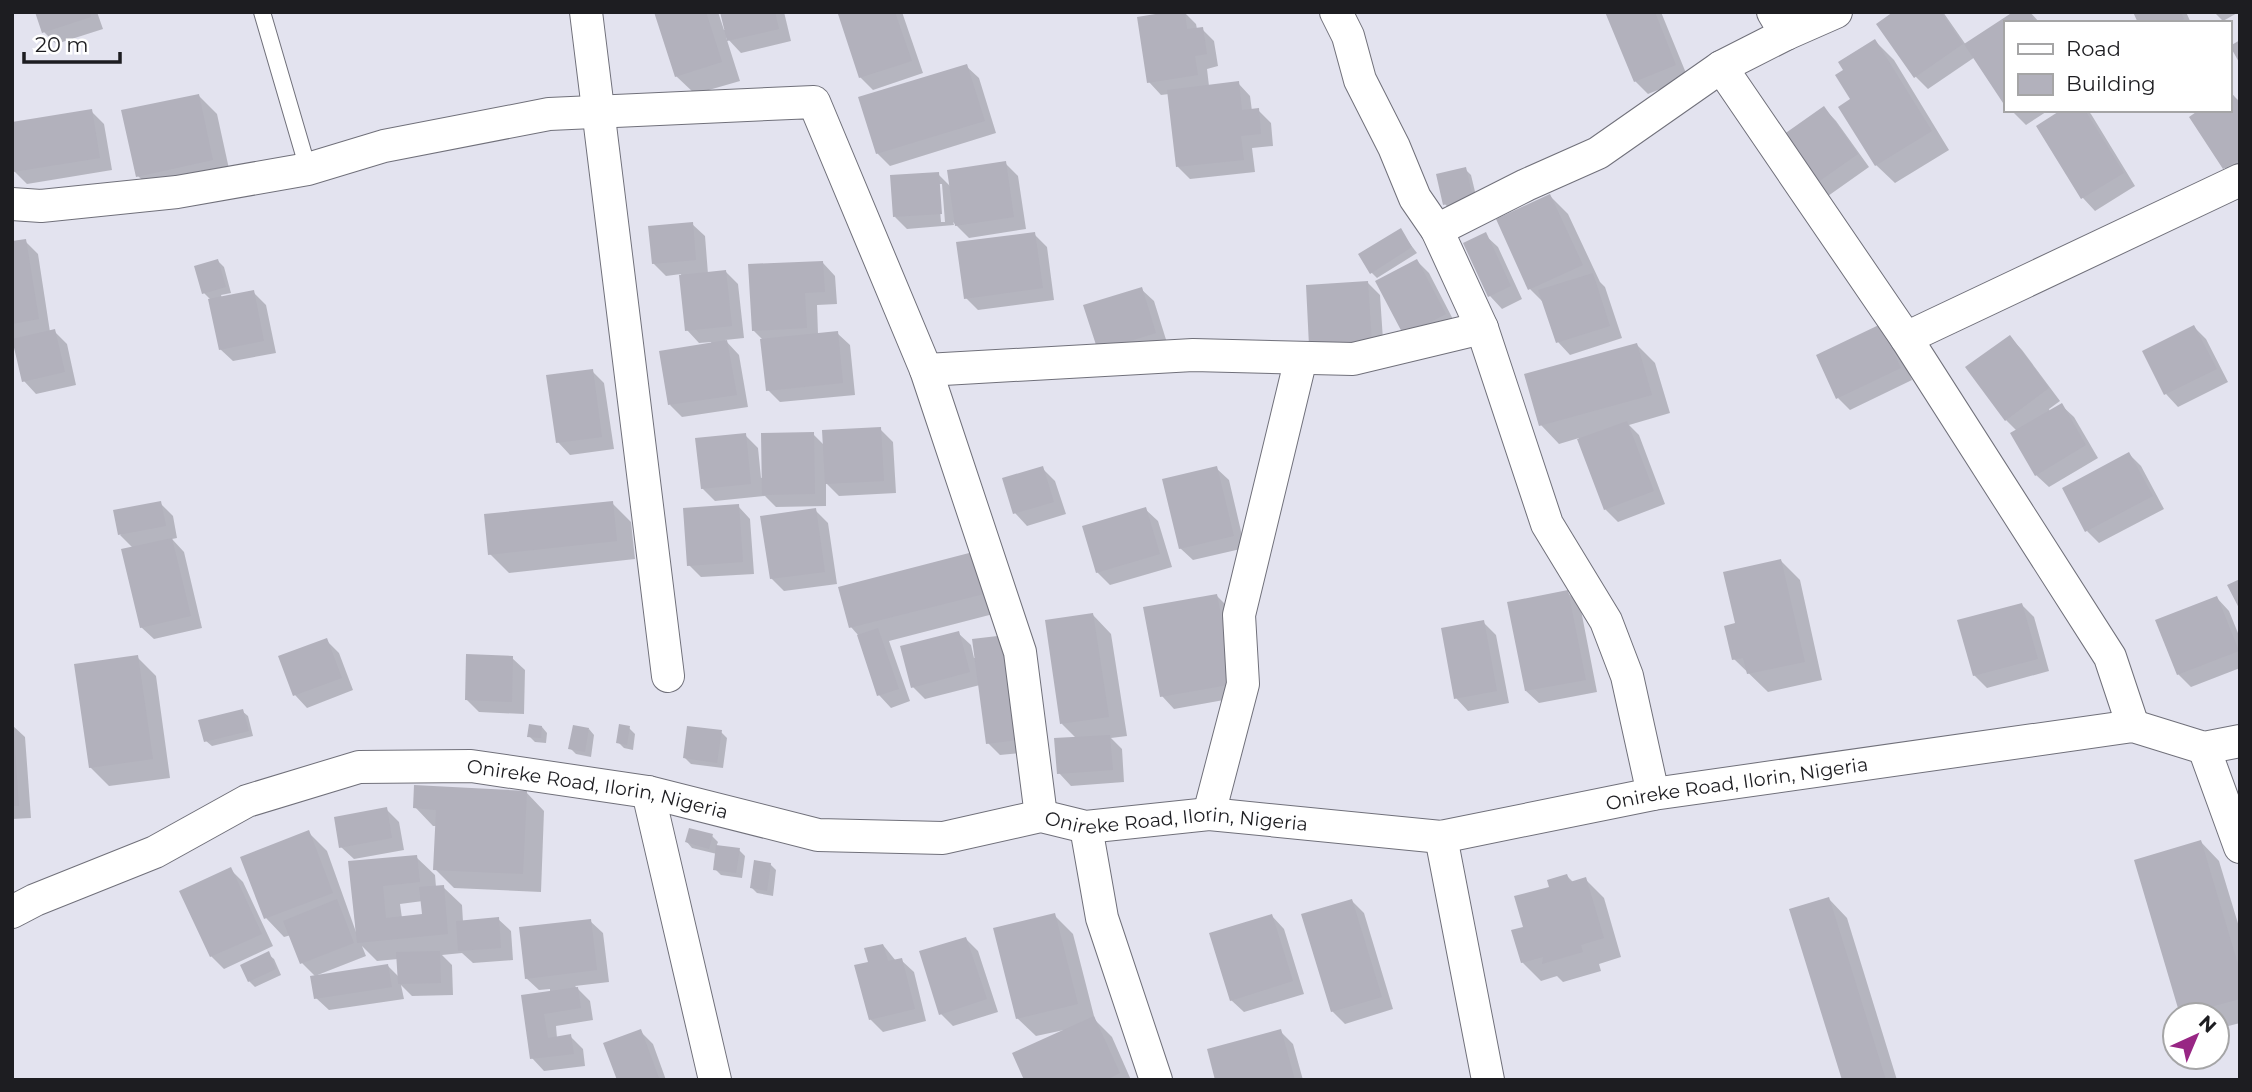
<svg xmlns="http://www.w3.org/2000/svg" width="2252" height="1092" viewBox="0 0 2252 1092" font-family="Montserrat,sans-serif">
<rect width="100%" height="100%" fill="#e3e3ef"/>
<path fill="#0003" fill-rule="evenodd" d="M37,12H97L103,29L56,44L44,32Z
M656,12H718L724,30H726L722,12H784L791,41L741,53L726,37L740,81L695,94L676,76Z
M850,12H902L923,73L873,90L860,77Z
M1184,12L1196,24L1197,29H1202L1214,41L1218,66L1207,69L1209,86L1238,83L1250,96L1252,111L1258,110L1271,123L1273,146L1252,148L1255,172L1190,179L1178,167L1169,94L1161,95L1149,82Z
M1607,12H1661L1688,78L1648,94L1635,81Z
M1896,12H1943L1966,45L2016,12H2030L2040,23H2005V103L1975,57L1928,89L1916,77Z
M2135,12H2186L2191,23H2140Z
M2214,12H2239L2223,21Z
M1875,41L1894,60L1949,150L1895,183L1876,165L1853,100Z
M966,66L979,78L996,133L890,166L877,153Z
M2230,92L2240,102V179L2237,181L2225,168L2191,117L2229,110Z
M198,95L217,114L231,178L157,194L138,176Z
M1824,108L1836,121L1869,167L1828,196L1816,184Z
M2011,110H2049L2026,125Z
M2065,110H2087L2091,114L2135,186L2095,211L2083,198L2038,127Z
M91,111L104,124L112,170L27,184L14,171L12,124Z
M1005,163L1018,176L1026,229L969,238L953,222L954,225L907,229L895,217L938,174L951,187ZM938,184H942L945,222H941Z
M1465,169L1471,175L1478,204L1450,210L1445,204Z
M1550,196L1568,214L1600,282L1605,287L1622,338L1570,355L1558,342L1545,304L1530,289Z
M692,224L705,236L708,274L726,272L738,284L744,338L725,340L739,355L748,407L682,417L670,405L712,345L711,342L699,343L687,330L681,274L666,276L653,263Z
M1400,231L1417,253L1377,278L1371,272Z
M1034,234L1047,247L1054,300L978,310L966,298Z
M1485,235L1498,247L1522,299L1502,309L1490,296L1465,244Z
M25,241L38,254L50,332L54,331L67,344L76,385L36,394L24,381L12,337V243Z
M218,261L224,267L231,293L221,295L222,298L253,292L266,305L276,353L233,361L220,349L210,299L204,293Z
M1417,261L1429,273L1457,327L1418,348Z
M823,263L835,276L837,304L817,305L818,334L837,333L850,345L855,395L780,402L768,390L762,339L753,330Z
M1368,283L1380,295L1384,355L1311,346Z
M1141,289L1154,301L1168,346L1099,350Z
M1880,327L1893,339L1912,380L1850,410L1838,398Z
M2194,327L2206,339L2228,382L2178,407L2166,394Z
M2010,337L2022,350L2060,401L2049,409L2050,412L2061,405L2074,417L2098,458L2049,487L2036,475L2017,431L2006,420Z
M1637,345L1655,363L1670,413L1629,425L1639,435L1665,504L1618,522L1605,509L1579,438L1559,444L1541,425Z
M592,371L604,383L614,449L570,455L558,442Z
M880,429L893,442L896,493L839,496L826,483V506L776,507L765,496L715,501L702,488L745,435L758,448L761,478L764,477L813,434L824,445Z
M2129,454L2141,466L2164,509L2099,543L2087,531Z
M1042,468L1055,481L1066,514L1027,526L1015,513Z
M1216,468L1229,480L1245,548L1193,560L1180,548Z
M160,503L173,516L177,538L172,539L184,552L202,628L154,639L141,627L133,548L120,535Z
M612,503L631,522L635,559L509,573L490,554Z
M738,506L750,519L754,574L701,577L689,565Z
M1145,509L1158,521L1172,567L1110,585L1097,572Z
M815,510L828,523L837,584L784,591L771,578Z
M972,554L1001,612L889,641L910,701L891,708L879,695L858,635L851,627Z
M1781,561L1800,580L1822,680L1768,692L1734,659L1737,625Z
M1567,592L1580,605L1597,692L1539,703L1526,691Z
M1217,596L1229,608L1246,696L1174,709L1162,696Z
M2217,598L2229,611L2240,638V668L2191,687L2178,674Z
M2022,605L2034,617L2049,671L1987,688L1974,675Z
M1093,615L1111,634L1127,736L1111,738L1122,749L1124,782L1071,786L1059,773L1077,739L1062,724Z
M1483,622L1496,635L1509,703L1468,711L1456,698Z
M958,633L971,645L974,658H976L1030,752L1000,755L988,743L980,685L925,699L913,687Z
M326,640L339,653L353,690L307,708L295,695Z
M137,657L156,676L170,778L109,786L90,767Z
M512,658L525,670L524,714L479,712L466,699Z
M242,711L248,716L253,736L212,746L206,741Z
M12,725L25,737L31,818L12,819Z
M542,727L547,733L546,743L535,742L529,736Z
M629,728L635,734L633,750L624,748L618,742Z
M589,729L594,735L591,757L576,754L570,748Z
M721,732L727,738L723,768L691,764L685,758Z
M526,792L544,811L541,892L454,888L435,869L437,826H433L415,807Z
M386,809L399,822L404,850L354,859L341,847Z
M308,832L327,851L356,932L350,863L416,857L435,875L436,887H443L462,905L463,922L498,919L511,931L513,960L473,963L462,953L442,955L452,965L453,995L412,996L401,985L404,999L329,1010L316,998L388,966L399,977L398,959L377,961L362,946L366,956L315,976L302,963L291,935L284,937L266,918L242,858ZM423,901L424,916L402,918L400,904Z
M712,836L718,842L716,847L739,850L745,856L742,878L721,875L715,869L717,854L692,848L687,842Z
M2201,842L2219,861L2240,930V1023L2217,1029V1015H2181L2137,861Z
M770,864L776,870L773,896L757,893L752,888Z
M230,869L243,882L273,946L224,969L211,956L181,892Z
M1567,876L1574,883L1585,879L1604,898L1621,957L1599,964L1601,971L1563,982L1557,976L1541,981L1522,962L1525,928L1551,888Z
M1829,899L1847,918L1897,1080H1844Z
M1352,901L1364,913L1393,1009L1345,1024L1332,1011Z
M1054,915L1073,934L1095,1020L1112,1037L1131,1080H1026L1064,1030L1036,1036L1017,1018Z
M1272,916L1284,929L1304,994L1244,1012L1231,1000Z
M590,921L603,933L609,982L575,986L590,1001L593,1020L556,1026L557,1038L570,1036L583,1049L585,1066L544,1071L532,1058L523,996L550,992V989L539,990L526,978Z
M966,939L978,951L998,1012L953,1026L941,1014Z
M883,945L896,961L901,960L914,972L926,1021L883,1032L870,1019V963Z
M268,954L274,959L281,975L255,987L249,981Z
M640,1031L653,1044L666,1080H619Z
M1280,1031L1293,1044L1303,1080H1217Z"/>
<path fill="#b2b1bc" d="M35,12H90L91,17L42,33Z
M654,12H706L722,62L675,77Z
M720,12H775L779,29L727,41Z
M844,12H895L912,61L859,78L838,14Z
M1168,12H1185L1187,29L1203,27L1207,54L1195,56L1198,75L1147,83L1137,17Z
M1605,12H1655L1676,65L1634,82Z
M1893,12H1941L1963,44L1914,78L1876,24Z
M2013,12H2029L2036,23H2005V106L1964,44Z
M2133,12H2181L2184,19L2176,23H2138Z
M1875,39L1932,131L1875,166L1838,107L1850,99L1835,75L1843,70L1838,62Z
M2240,40V64L2230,46Z
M967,64L985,121L876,154L858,97Z
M1239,81L1242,110L1259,108L1261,134L1241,136L1244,160L1176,167L1167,90Z
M2229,89L2240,105V159L2223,169L2189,117L2199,110H2229Z
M199,94L213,160L136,177L121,110Z
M1824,106L1858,154L1814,185L1780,137Z
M92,109L100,158L13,172L12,122Z
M2061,110H2085L2124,173L2081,199L2036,126Z
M1006,161L1014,217L955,226L947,170Z
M1466,167L1473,198L1443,205L1436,174Z
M939,172L942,214L893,217L890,175Z
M1550,194L1583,265L1528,290L1496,219Z
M693,222L696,260L652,264L648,226Z
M1401,228L1412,247L1370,274L1358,254Z
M1035,232L1043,288L964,299L956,242Z
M1486,232L1511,286L1488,297L1463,243Z
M26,239L39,319L12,324V241Z
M218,259L226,287L202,294L194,266Z
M1417,259L1446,314L1404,336L1375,281Z
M823,261L825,292L805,293L807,328L752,331L748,264Z
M726,270L732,326L685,331L679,275Z
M1593,273L1610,326L1556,343L1538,290Z
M1368,281L1372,343L1309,346L1306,285Z
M1142,287L1156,333L1098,351L1083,305Z
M254,290L264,341L219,350L208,299Z
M1881,324L1901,368L1836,399L1816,355Z
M2194,325L2217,369L2164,395L2142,351Z
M55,329L65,372L22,382L12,339Z
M838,331L843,383L766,391L760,339Z
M2010,335L2049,388L2005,421L1965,367Z
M727,340L737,395L668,405L659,351Z
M1637,343L1652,395L1539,426L1524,374Z
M593,369L602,437L556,443L546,375Z
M2062,403L2086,445L2035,476L2010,433Z
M1627,421L1654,491L1604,510L1577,439Z
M881,427L884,481L825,484L822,430Z
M814,432L815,494L762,495L761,433Z
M746,433L751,484L701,489L695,438Z
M2129,452L2153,496L2085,532L2062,488Z
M1043,466L1054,502L1013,514L1002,478Z
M1217,466L1234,536L1179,549L1162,479Z
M161,501L166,526L118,535L113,510Z
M613,501L617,541L488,555L484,514Z
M739,504L743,562L687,566L683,508Z
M1146,507L1160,554L1096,573L1082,526Z
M816,508L825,572L770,579L760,516Z
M172,538L191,616L140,628L121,549Z
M973,552L984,594L849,628L838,587Z
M1781,559L1805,662L1747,674L1743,658L1732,660L1724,626L1735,623L1723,572Z
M2240,579V610L2227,585Z
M1568,590L1586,680L1525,691L1507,602Z
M1217,594L1234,684L1160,697L1143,607Z
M2217,596L2239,651L2177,675L2155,620Z
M2022,603L2038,659L1973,676L1957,620Z
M1093,613L1109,717L1060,724L1045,620Z
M1484,620L1497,691L1454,699L1441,628Z
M878,628L899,689L877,696L857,635Z
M959,631L970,672L911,688L900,646Z
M1006,635L1019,740L986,744L972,639Z
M327,638L342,678L293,696L278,656Z
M466,654L513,656L512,702L465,700Z
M138,655L153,759L89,768L74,664Z
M243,709L249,731L204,742L198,720Z
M529,724L542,726L541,738L527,737Z
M619,724L630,726L627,745L616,743Z
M573,725L589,728L585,752L568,749Z
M687,726L722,730L717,763L683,758Z
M12,734H14L19,806H12Z
M1110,735L1113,770L1057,774L1054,738Z
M414,785L527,791L523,874L433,870L436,810L413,808Z
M387,807L392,838L339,848L334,817Z
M689,828L713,834L709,849L685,842Z
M309,830L333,893L264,919L240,857Z
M2201,840L2240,971V999L2180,1015L2134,860Z
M716,845L740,848L736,873L713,870Z
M417,855L420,882L383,886L386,918L422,914L419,887L444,885L448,934L357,943L348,861Z
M754,860L771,863L767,891L750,888Z
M231,867L262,934L210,957L179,891Z
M1567,874L1570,882L1586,877L1604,938L1581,945L1583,952L1542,964L1543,957L1521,963L1511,930L1523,927L1514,896L1549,887L1547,880Z
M1829,897L1886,1080H1842L1789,909Z
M337,899L354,943L300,964L283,921Z
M1352,899L1382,997L1331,1012L1301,914Z
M1055,913L1078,1004L1016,1019L993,928Z
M1272,914L1293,981L1230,1001L1209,933Z
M499,917L501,948L458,951L456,921Z
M591,919L597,970L525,979L519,927Z
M966,937L987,999L939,1015L919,951Z
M883,944L888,961L902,958L915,1009L869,1020L854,965L868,962L864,948Z
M269,951L276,969L248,982L240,965Z
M440,951L441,983L398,984L396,952Z
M388,964L392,987L314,999L310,976Z
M578,987L581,1008L544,1014L548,1038L571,1034L574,1054L530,1059L521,995Z
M1094,1016L1120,1073L1106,1080H1024L1012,1053Z
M641,1029L659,1078L617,1080L603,1043Z
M1281,1029L1295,1080H1215L1207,1049Z"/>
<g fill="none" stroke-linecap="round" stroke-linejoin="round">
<defs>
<path id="service" d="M262,12L308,169"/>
<g id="minor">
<path d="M586,12L668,676"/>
<path d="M1336,12L1348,36L1360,80L1394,147L1415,198L1437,230L1482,328L1547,524L1606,621L1627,676L1653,794"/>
<path d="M1786,34L1836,12"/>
<path d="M1721,67L1906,338L2110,657L2133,726"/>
<path d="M12,204L41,206L177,192L308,169L384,146L549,114L814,102L926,370L1193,355L1353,359L1482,328"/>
<path d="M1437,230L1526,185L1598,153L1721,67L1786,34L1773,12"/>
<path d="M1906,338L2240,180"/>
<path d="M926,370L1020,652L1041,816"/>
<path d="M2204,748L2240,847"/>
<path d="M648,792L715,1080"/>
<path d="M1209,814L1243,684L1239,615L1301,358"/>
<path d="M1086,827L1102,918L1156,1080"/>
<path d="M1441,837L1488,1080"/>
<path id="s1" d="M12,912L35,900L155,852L247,801L359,767L471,766L648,792L818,835L943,838L1041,816L1086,827L1209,814L1441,837L1653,794L2133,726L2204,748L2240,741"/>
</g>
</defs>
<use href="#service" stroke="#70707a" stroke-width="18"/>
<use href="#minor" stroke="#70707a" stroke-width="34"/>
<use href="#service" stroke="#fff" stroke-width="16"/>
<use href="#minor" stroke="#fff" stroke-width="32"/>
</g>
<g text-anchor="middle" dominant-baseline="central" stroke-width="6" stroke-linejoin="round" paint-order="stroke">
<g font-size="19" fill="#1d1d21" stroke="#fff">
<text stroke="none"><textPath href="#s1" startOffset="1773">Onireke Road, Ilorin, Nigeria</textPath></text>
<text stroke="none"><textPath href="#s1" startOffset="618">Onireke Road, Ilorin, Nigeria</textPath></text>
<text stroke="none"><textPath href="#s1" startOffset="1206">Onireke Road, Ilorin, Nigeria</textPath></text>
</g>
</g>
<rect width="2252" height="1092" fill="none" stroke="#1d1d21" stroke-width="28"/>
<rect x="2004" y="21" width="228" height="91" fill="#ffffff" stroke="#a5a5a6" stroke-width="2"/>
<rect x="2018" y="44" width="35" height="10" fill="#ffffff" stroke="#a5a5a6" stroke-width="2"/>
<text x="2066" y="56" font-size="21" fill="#1d1d21">Road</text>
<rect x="2018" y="74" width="35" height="21" fill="#b2b1bc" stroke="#a5a5a6" stroke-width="2"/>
<text x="2066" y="91" font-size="21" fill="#1d1d21">Building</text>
<g transform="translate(2196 1036) rotate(44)"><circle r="33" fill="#ffffff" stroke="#a5a5a6" stroke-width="2"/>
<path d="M0-5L12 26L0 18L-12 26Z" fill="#982684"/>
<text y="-10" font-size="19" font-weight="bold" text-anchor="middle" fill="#1d1d21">N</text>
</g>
<path d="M24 52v10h96v-10" fill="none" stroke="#1d1d21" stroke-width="3.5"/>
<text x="35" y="52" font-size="21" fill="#1d1d21" stroke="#ffffff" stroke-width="5" paint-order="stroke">20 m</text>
</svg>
